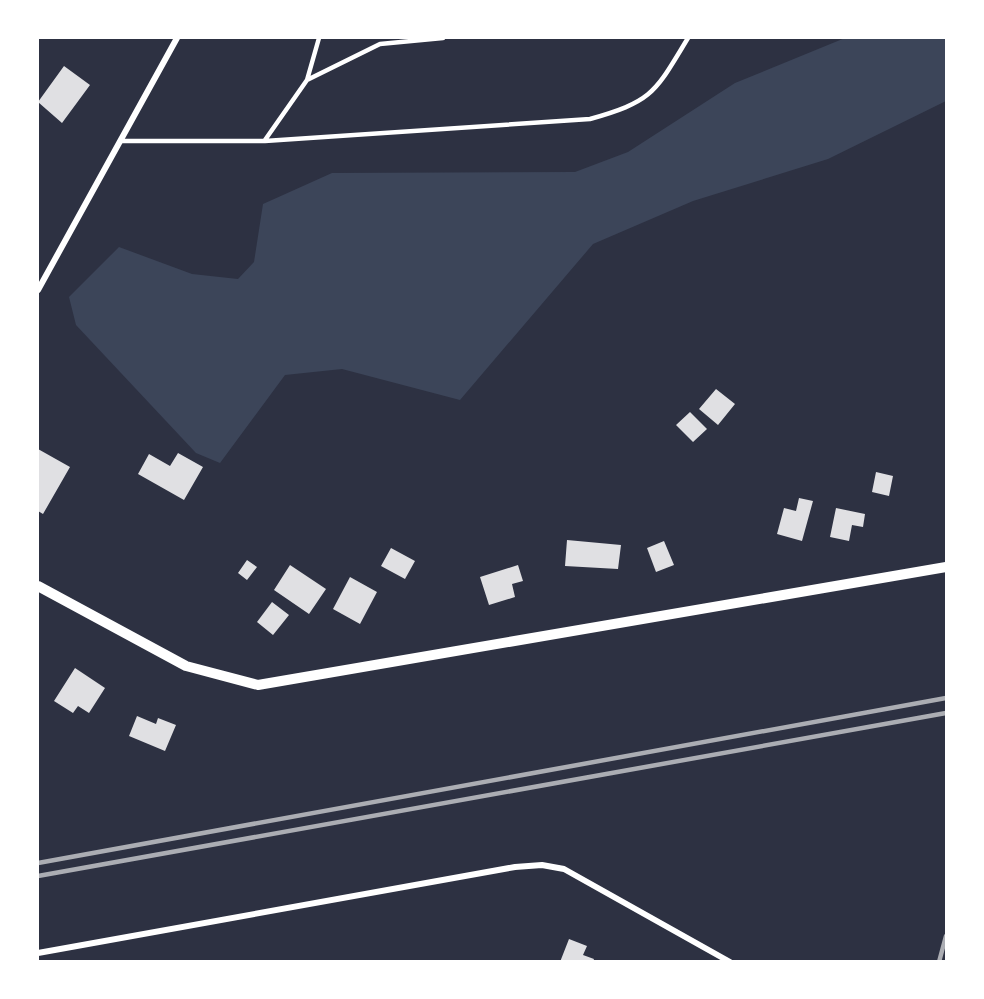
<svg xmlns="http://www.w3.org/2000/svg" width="984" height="999" viewBox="0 0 984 999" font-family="'Titillium Web',sans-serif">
<rect width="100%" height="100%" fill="#2d3142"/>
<path fill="#3c4559" d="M845,38H946V101L828,159L693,201L593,244L460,400L342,369L285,375L220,463L196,453L76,325L69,297L119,247L192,274L238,279L254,262L263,204L332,173L575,172L628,152L735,83Z"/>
<path fill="#e0e0e3" d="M64,66L90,85L62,123L38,102Z
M716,389L735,404L718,425L699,409Z
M690,412L707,429L693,442L676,425Z
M38,449L70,467L43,514L38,511Z
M178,453L203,467L184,500L138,474L149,454L170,466Z
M876,472L893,476L889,496L872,492Z
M799,498L813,501L802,541L777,534L784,508L796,511Z
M836,508L865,514L863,527L852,525L849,541L830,537Z
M567,540L621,545L618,569L565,566Z
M664,541L674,565L656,572L647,548Z
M391,548L415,561L405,579L381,566Z
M247,560L257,567L247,580L238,573Z
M290,565L326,589L309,614L274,590Z
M518,565L523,581L512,584L515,597L489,605L480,577Z
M350,577L377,592L360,624L333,609Z
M272,602L289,615L273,635L257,622Z
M75,668L105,688L89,713L78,706L73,713L54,701Z
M137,716L156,724L158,718L176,725L165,751L129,736Z
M569,939L587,946L583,955L594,959L593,962H560Z"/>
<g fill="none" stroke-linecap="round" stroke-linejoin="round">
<path stroke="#fff" stroke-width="4.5" d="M307,80L380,44L443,38
M265,140L307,80L319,38
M120,141H265L590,119C654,101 655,92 688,38"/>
<path stroke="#fff" stroke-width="6" d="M38,290L177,38
M38,953L515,867L542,865L564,869L730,962"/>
<path stroke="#fff" stroke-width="10" d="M38,586L186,666L258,685L946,567"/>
<path stroke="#abadb3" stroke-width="4.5" d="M38,863L946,698
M38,876L946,713
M939,962L946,936"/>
</g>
<rect width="984" height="999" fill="none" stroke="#ffffff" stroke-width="78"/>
</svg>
